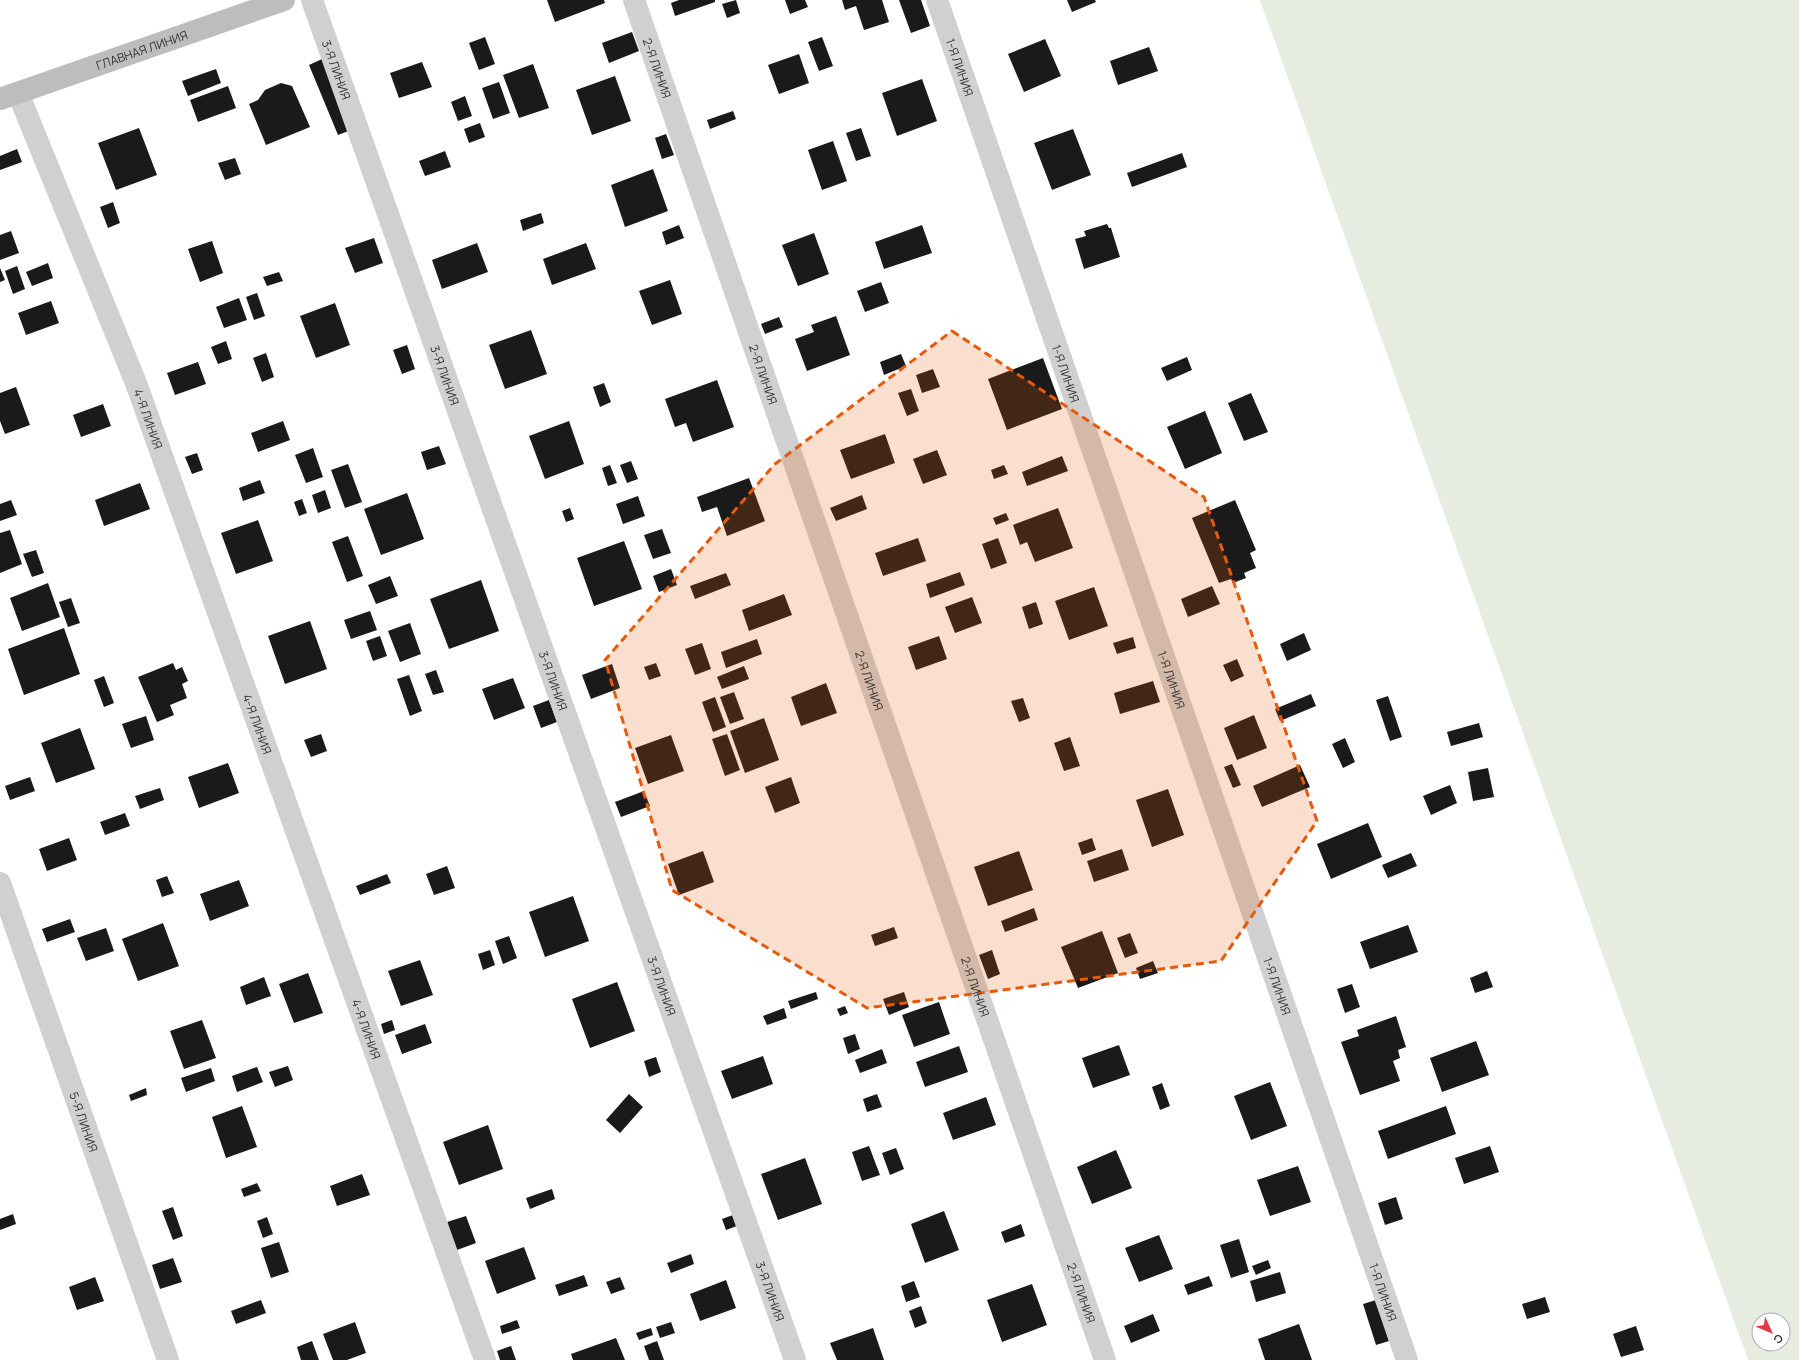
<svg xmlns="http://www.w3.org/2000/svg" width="1799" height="1360" viewBox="0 0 1799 1360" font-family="Manrope,sans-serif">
<rect width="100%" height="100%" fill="#fff"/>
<path fill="#e6ecdf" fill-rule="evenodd" d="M1260,0H1799V1360H1748ZM1759,1320H1783V1344H1759Z"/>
<path fill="#1a1a1a" d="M547,0H604L605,3L555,22Z
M679,0H715V2L675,16L671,3Z
M736,0L740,13L727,18L722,4Z
M785,0H805L808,7L790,14Z
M842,0H882L889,22L864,30L856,6L845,10Z
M899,0H921L930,26L911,33Z
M1067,0H1095L1096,2L1072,12Z
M632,32L639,51L609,63L602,43Z
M485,37L495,64L479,70L469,43Z
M822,37L833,66L819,71L808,42Z
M1045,39L1061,76L1024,92L1008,54Z
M1149,47L1158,71L1118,85L1110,61Z
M799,54L809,83L779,94L768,65Z
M322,59L351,130L338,135L309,65Z
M422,62L432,87L399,98L390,73Z
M533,64L549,108L519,118L503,75Z
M216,69L221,83L188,96L182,81Z
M615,76L631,121L592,135L576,90Z
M922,79L937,121L897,136L882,93Z
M499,82L510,113L493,119L482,88Z
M281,83L292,86L310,127L266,145L249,104L258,100L265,90Z
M228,86L236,108L198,122L190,100Z
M465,96L472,116L458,121L451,102Z
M733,111L736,119L710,129L707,120Z
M480,123L485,137L469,143L464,129Z
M139,128L157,175L116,190L98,143Z
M861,128L871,156L856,161L846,133Z
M1073,129L1091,175L1052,190L1034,143Z
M666,134L674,155L662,159L655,138Z
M833,141L847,181L822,190L808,150Z
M17,149L22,162L0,170V156Z
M445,151L451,167L425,176L419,161Z
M1182,153L1187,167L1132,187L1127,173Z
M235,158L241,174L225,180L218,163Z
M653,169L668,211L625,227L611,185Z
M113,202L120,223L108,228L100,207Z
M541,213L544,223L523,231L520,220Z
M1107,224L1109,228H1111L1120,257L1084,269L1075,239L1086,236L1084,231Z
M679,225L684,238L666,245L662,232Z
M922,225L932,253L884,269L875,242Z
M11,231L19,253L0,260V235Z
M814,233L829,274L798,286L782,245Z
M374,238L383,263L355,273L345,248Z
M212,241L223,273L200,282L188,249Z
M477,243L488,272L442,289L432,260Z
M586,243L596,269L552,285L543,259Z
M48,263L53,278L32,286L26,272Z
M17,266L25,289L13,294L5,271Z
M0,268L5,280L0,282Z
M279,272L283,281L267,286L263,277Z
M670,280L682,314L652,325L639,291Z
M881,282L889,303L865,312L857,291Z
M257,293L265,316L254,320L246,297Z
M239,298L247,320L224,328L216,307Z
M51,301L59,323L26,335L18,313Z
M335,303L350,345L316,358L300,316Z
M836,316L850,355L807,371L795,339L814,332L811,325Z
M779,317L783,327L765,334L761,324Z
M531,330L547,374L505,389L489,345Z
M226,341L232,359L218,364L211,347Z
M407,345L415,369L402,374L393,350Z
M266,353L274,377L262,382L253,358Z
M901,354L906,366L884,375L880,362Z
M1187,357L1192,370L1167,381L1161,368Z
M1043,358L1062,409L1007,430L988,379Z
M198,362L206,384L175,395L167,373Z
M933,369L940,387L922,393L916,375Z
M717,380L734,427L693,442L686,423L675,427L665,399Z
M604,383L611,402L600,407L593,387Z
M16,387L30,425L5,434L0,421V393Z
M911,389L919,411L907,416L898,393Z
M1251,393L1268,432L1244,441L1228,403Z
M103,404L111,426L81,437L73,415Z
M1205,411L1222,453L1185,469L1167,427Z
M283,421L290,440L258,452L251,433Z
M569,421L584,464L545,479L529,436Z
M885,434L895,463L851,479L840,450Z
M439,446L446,464L427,470L421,452Z
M313,448L323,477L306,483L295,455Z
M937,450L947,475L923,484L913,459Z
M197,453L203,470L192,474L185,457Z
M1062,456L1068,471L1027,486L1022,472Z
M631,461L638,479L627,483L620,465Z
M348,464L362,502L345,508L331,470Z
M610,465L617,483L608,486L602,468Z
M1004,465L1008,474L994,479L991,470Z
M749,478L765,521L727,536L717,507L702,512L697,497Z
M260,480L265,493L243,501L239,488Z
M140,483L150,509L104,526L95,500Z
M325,490L331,508L318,513L312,495Z
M407,493L424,539L381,555L364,509Z
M862,495L867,509L836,521L830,508Z
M638,496L645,516L623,524L616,504Z
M302,499L307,513L299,516L294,502Z
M11,500L17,515L0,521V504Z
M1235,500L1256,550L1250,553L1256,568L1244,573L1246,578L1233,583L1231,579L1219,583L1192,518Z
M570,508L574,519L566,522L562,511Z
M1058,508L1073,548L1035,562L1027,542L1020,545L1013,525Z
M1006,513L1009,520L996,525L993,518Z
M258,520L273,561L236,574L221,533Z
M662,529L671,553L653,559L644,535Z
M10,530L22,564L0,573V533Z
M348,536L363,576L347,582L332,542Z
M918,538L926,561L883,576L875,553Z
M998,538L1007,563L991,569L982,544Z
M624,541L642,589L594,606L577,558Z
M36,550L44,573L32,577L23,554Z
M671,569L677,585L659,592L653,576Z
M960,572L965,585L930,598L926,584Z
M726,573L731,585L695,599L690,586Z
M390,576L398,596L376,604L368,585Z
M481,580L499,631L449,649L430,599Z
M48,583L60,617L22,631L10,598Z
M1212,586L1220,604L1188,617L1181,599Z
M1094,587L1108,626L1069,640L1055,601Z
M784,594L792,615L749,631L742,610Z
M972,597L982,623L955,633L945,607Z
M71,598L80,623L68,627L59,602Z
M1036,602L1043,624L1029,629L1022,607Z
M370,611L377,630L351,639L344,620Z
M310,621L327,669L285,684L268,636Z
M410,623L421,654L400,662L388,631Z
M64,628L80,674L24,695L8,649Z
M1304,633L1311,650L1287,661L1280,644Z
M380,636L387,656L373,661L366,641Z
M939,636L947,659L916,670L908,647Z
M1133,637L1136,648L1117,654L1113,643Z
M757,639L762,654L726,668L721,652Z
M702,643L711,669L695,675L685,649Z
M1237,659L1244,676L1231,682L1223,665Z
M173,663L176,670L182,667L188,681L182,684L187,698L170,705L174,715L157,722L138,677Z
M656,663L661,676L649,680L644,667Z
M612,664L620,688L591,699L582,675Z
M744,666L749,679L722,689L717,677Z
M436,670L444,692L433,695L425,674Z
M409,675L422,711L410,716L397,679Z
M104,676L114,703L104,707L94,680Z
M513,678L525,708L494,720L482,689Z
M1153,681L1160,702L1120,714L1114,693Z
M826,683L837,713L801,726L791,697Z
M734,692L744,719L730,724L720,697Z
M1311,694L1316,706L1280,721L1275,709Z
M1388,696L1402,737L1390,741L1376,700Z
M715,697L726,727L713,732L702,702Z
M1023,698L1030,718L1019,722L1011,701Z
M549,700L557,722L541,728L533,706Z
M1254,715L1267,748L1237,760L1224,728Z
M146,716L154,740L131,748L122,724Z
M764,718L779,760L745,773L730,731Z
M1479,723L1483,737L1451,746L1447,732Z
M80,728L95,769L56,783L41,743Z
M321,734L327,751L311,757L304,740Z
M727,734L740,770L725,776L712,739Z
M671,735L684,771L648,784L635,748Z
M1070,737L1080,766L1064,771L1054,743Z
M1345,738L1355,762L1343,768L1332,744Z
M228,763L239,793L199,808L188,777Z
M1232,764L1241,785L1233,788L1224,767Z
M1300,765L1310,787L1262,807L1253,786Z
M1488,768L1494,797L1473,801L1468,772Z
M30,777L35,791L10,800L5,786Z
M791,777L800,803L775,813L765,787Z
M1450,785L1457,803L1431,815L1423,796Z
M160,788L164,800L140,809L135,796Z
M1168,789L1184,835L1152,847L1136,800Z
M644,791L650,806L621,817L615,802Z
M125,813L130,826L105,835L100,822Z
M1368,823L1382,857L1331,879L1317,844Z
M69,838L77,860L47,871L39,849Z
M1092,838L1096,850L1082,855L1078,843Z
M1122,849L1129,870L1094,882L1087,861Z
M703,851L714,882L679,895L668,864Z
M1019,851L1033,890L988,906L974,867Z
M1411,853L1417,866L1388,878L1382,865Z
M447,866L455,888L434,895L426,874Z
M387,874L391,883L360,895L356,886Z
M167,876L174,893L162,897L156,880Z
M239,880L249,906L210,921L200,894Z
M573,896L589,941L545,957L529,912Z
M1034,908L1038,920L1005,932L1001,921Z
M70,919L75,932L47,942L42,929Z
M163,923L179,966L138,981L122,939Z
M1408,925L1418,952L1370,969L1360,942Z
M894,927L898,938L875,946L871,935Z
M106,928L114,951L86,961L77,938Z
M1102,931L1118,973L1078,988L1061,947Z
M1130,933L1138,953L1125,958L1117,938Z
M509,936L517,958L503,964L495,941Z
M490,950L495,965L483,970L478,954Z
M992,950L1000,974L988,979L979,955Z
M420,960L433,995L401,1006L388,971Z
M1153,961L1158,973L1140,979L1136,968Z
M1487,971L1493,987L1475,993L1470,978Z
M308,973L323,1013L294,1023L279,984Z
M264,977L271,996L246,1005L240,987Z
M617,982L635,1031L590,1048L572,999Z
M1352,984L1360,1007L1345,1013L1337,989Z
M816,992L818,999L791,1009L788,1001Z
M904,992L909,1007L889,1015L883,999Z
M939,1002L950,1034L914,1047L902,1015Z
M845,1006L848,1013L840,1016L837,1009Z
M784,1008L787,1018L767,1025L763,1016Z
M1396,1016L1406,1047L1398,1050L1400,1058L1393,1061L1400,1081L1360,1095L1341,1042L1359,1036L1357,1030Z
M202,1020L216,1058L184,1069L170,1031Z
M392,1020L395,1030L384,1034L381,1024Z
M425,1024L432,1043L402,1054L395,1035Z
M855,1034L860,1049L848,1054L843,1038Z
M1476,1041L1489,1075L1442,1092L1430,1058Z
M1119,1045L1130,1075L1093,1088L1082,1058Z
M959,1046L968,1072L925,1087L916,1062Z
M882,1049L887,1063L860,1073L855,1060Z
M763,1056L773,1084L732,1099L721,1071Z
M656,1057L661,1072L649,1077L644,1061Z
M288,1066L293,1080L275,1087L269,1072Z
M257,1067L263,1082L237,1092L232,1076Z
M211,1068L215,1081L186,1092L181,1078Z
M1270,1082L1287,1126L1251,1140L1234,1096Z
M1162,1083L1170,1106L1160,1110L1152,1087Z
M146,1088L147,1095L131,1101L129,1095Z
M629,1094L643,1107L620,1133L606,1120Z
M877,1094L882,1107L867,1112L863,1099Z
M986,1097L996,1125L953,1140L943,1113Z
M242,1106L257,1147L226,1158L212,1117Z
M1446,1106L1456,1134L1388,1159L1378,1131Z
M488,1125L503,1169L459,1185L443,1142Z
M869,1146L880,1175L862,1181L852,1152Z
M1490,1146L1499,1172L1464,1184L1455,1158Z
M896,1148L904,1169L890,1175L882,1153Z
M1116,1150L1132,1188L1092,1204L1077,1167Z
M805,1158L822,1204L778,1220L761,1174Z
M1298,1166L1311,1202L1270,1216L1257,1180Z
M362,1174L370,1195L337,1206L330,1186Z
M257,1183L261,1191L244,1197L241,1189Z
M552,1189L555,1199L530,1209L526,1198Z
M1396,1197L1403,1219L1385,1225L1378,1203Z
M173,1207L183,1236L173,1240L162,1211Z
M944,1211L959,1250L925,1263L911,1224Z
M13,1214L16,1224L0,1230V1219Z
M733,1215L737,1226L726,1230L722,1219Z
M466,1216L476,1243L457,1250L447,1222Z
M267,1217L273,1234L263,1238L257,1221Z
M1021,1224L1025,1236L1005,1243L1001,1232Z
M1159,1235L1173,1269L1139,1282L1125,1248Z
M1239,1239L1249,1272L1231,1278L1220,1245Z
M279,1242L289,1272L271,1278L261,1248Z
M524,1247L536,1279L497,1294L485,1261Z
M691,1254L694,1264L671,1273L667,1263Z
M173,1258L182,1282L160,1289L152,1265Z
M1268,1260L1271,1268L1256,1275L1252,1266Z
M1280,1272L1286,1293L1256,1302L1250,1281Z
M584,1275L588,1286L559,1296L555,1285Z
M1209,1276L1213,1286L1188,1295L1184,1285Z
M95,1277L104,1301L77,1310L69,1287Z
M620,1277L625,1289L611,1294L606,1282Z
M726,1280L736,1308L700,1321L690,1294Z
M914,1281L920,1297L906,1302L901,1286Z
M1032,1284L1047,1325L1002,1342L987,1300Z
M1545,1297L1550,1312L1527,1319L1522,1304Z
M261,1300L266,1313L236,1324L231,1311Z
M1376,1300L1389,1341L1376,1345L1363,1304Z
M921,1306L927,1323L915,1328L909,1311Z
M1153,1314L1160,1331L1131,1343L1124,1326Z
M517,1320L520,1328L502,1334L500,1326Z
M355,1322L366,1353L347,1360H333L323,1334Z
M671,1322L675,1333L660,1338L656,1327Z
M1299,1324L1312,1360H1265L1258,1339Z
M1636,1326L1644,1350L1621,1357L1613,1334Z
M651,1328L653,1335L639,1340L636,1333Z
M873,1328L884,1360H837L830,1343Z
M616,1338L625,1360H573L571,1354Z
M312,1341L319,1360H301L297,1347Z
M657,1341L664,1360H649L644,1346Z
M511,1346L516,1360H500L497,1351Z"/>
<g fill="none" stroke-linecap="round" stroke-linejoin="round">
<g stroke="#d0d0d0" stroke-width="22">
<path id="s1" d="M312,0L795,1360"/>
<path id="s2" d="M634,0L1105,1360"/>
<path id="s3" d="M937,0L1407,1360"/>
<path id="s4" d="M18,93L136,383L485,1360"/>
<path id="s5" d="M0,883L168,1360"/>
</g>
<path stroke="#bdbdbd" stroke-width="22" id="s6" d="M0,99L284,0"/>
</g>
<path fill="#e8590c" fill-opacity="0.2" stroke="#e8590c" stroke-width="3" stroke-dasharray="8 5" stroke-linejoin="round" d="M952,331L1204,497L1317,821L1221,961L867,1008L672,890L605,660L775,464Z"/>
<g text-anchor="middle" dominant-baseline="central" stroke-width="4" stroke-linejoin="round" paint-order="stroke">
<g font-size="12" fill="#333" stroke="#fff">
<text stroke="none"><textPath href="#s6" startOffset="150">ГЛАВНАЯ ЛИНИЯ</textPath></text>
<text stroke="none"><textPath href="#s2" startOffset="72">2-Я ЛИНИЯ</textPath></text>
<text stroke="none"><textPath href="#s3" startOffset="71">1-Я ЛИНИЯ</textPath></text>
<text stroke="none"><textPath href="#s1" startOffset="74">3-Я ЛИНИЯ</textPath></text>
<text stroke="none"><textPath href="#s2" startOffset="396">2-Я ЛИНИЯ</textPath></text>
<text stroke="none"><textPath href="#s3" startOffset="395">1-Я ЛИНИЯ</textPath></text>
<text stroke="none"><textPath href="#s1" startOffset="398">3-Я ЛИНИЯ</textPath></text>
<text stroke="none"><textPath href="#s4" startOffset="351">4-Я ЛИНИЯ</textPath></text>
<text stroke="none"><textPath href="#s1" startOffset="722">3-Я ЛИНИЯ</textPath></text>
<text stroke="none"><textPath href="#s2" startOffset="720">2-Я ЛИНИЯ</textPath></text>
<text stroke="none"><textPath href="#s3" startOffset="719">1-Я ЛИНИЯ</textPath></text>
<text stroke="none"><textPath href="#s4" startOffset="675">4-Я ЛИНИЯ</textPath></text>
<text stroke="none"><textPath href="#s1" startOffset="1046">3-Я ЛИНИЯ</textPath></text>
<text stroke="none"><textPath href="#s2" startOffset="1044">2-Я ЛИНИЯ</textPath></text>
<text stroke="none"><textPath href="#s3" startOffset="1043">1-Я ЛИНИЯ</textPath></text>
<text stroke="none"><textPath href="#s4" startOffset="999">4-Я ЛИНИЯ</textPath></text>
<text stroke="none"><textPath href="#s5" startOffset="253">5-Я ЛИНИЯ</textPath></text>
<text stroke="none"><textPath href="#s1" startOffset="1370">3-Я ЛИНИЯ</textPath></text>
<text stroke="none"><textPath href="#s2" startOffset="1368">2-Я ЛИНИЯ</textPath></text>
<text stroke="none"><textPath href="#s3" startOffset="1367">1-Я ЛИНИЯ</textPath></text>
</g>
</g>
<g transform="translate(1771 1332) rotate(134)"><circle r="19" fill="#ffffff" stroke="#adadad"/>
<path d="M0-3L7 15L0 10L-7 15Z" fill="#e63946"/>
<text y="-6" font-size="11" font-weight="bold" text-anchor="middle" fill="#333333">С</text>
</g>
</svg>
